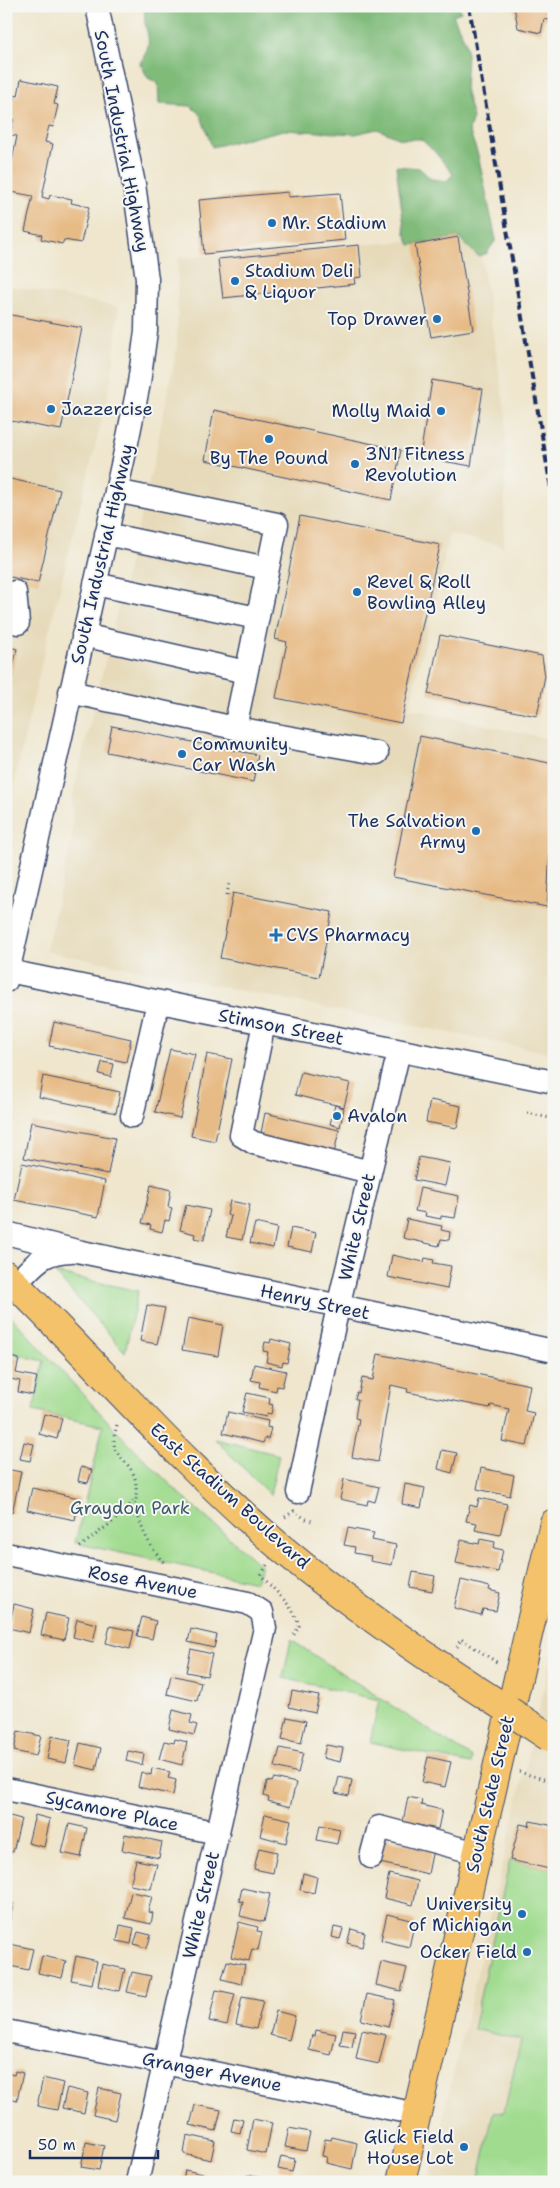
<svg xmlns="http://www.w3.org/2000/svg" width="560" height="2188" viewBox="0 0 560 2188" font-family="'Shantell Sans',sans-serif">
<rect width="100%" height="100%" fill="#f6f6f2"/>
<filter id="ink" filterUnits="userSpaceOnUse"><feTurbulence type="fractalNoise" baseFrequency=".02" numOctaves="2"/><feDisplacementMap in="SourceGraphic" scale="10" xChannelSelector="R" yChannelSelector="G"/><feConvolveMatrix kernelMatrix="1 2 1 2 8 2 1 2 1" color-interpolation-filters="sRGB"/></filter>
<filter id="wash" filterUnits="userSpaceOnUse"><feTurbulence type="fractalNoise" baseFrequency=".0096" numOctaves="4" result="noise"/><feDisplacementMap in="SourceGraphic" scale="20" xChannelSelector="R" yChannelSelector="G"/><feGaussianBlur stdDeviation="1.12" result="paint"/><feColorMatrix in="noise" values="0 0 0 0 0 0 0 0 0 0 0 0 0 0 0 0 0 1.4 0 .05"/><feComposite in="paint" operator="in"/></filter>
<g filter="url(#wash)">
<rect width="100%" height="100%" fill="#efe6cd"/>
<path fill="#e6daba" d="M478,236L506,416L504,546L450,534L409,708L554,740V1054L46,951L72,837V797L153,465L177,348L178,258Z
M6,285L119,307L111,382L47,640L6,818Z
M554,1646V2182H428Z"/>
<path fill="#a0db8f" stroke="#5e8576" d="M55,1273L138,1291L125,1352Z
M6,1311L126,1441L184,1498L261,1566L256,1582L75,1543L103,1426L33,1411L44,1361L6,1352Z
M215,1439L279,1455L270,1495Z
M291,1640L472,1758L471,1764L370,1742L379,1700L283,1678Z
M510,1860L554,1870V2182H478L493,2113L504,2112L521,2040L473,2029Z"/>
<path fill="#80bb7a" stroke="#4e756c" d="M146,6H179L181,9L192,6H459L461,12L453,15L465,41L467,54L465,89L473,118L469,130L478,155L496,240L486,254L478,256L458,237L410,245L405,233L396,166L419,168L431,179L447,181L453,174L435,152L421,139H401L377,129L355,134L284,130L212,147L201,116L191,106L159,104L158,83L148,78L140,63C159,35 139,31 146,6Z"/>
<g id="blocks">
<path fill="#e7bb86" d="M514,6H554V21L544,19L541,33L518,28Z
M21,79L58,87L54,104L58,105L53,127L49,126L45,142L53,144L42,197L49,199L50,195L72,199L71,203L89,207L81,243L64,240L62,244L41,239L42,235L25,231L33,196L6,191L17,136L10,135L14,118L10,117L14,95L18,96Z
M288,192V197L340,193L345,240L204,254L199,200Z
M458,237L473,330L431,337L415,245Z
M359,245L362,277L354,278L355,284L223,298L218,259Z
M6,314L82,328L61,430L6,420Z
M432,380L483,389L471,466L420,457Z
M214,410L401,450L391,500L205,460Z
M6,478L60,490L38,583L6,576Z
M300,516L440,545L401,723L276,698L287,642L275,639Z
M440,635L542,656L545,676L537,716L428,694Z
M6,646L17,649L7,692H6Z
M112,726L258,755L253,782L107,752Z
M420,736L554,764L547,907L393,877Z
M233,893L332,912L319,977L220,958Z
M54,1022L131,1039L126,1062L49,1046Z
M170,1049L195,1054L180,1118L155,1112Z
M207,1054L232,1059L215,1141L191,1136Z
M102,1062L114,1064L111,1077L99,1074Z
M301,1072L350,1083L344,1107L295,1095Z
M43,1076L120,1092L116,1113L39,1097Z
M430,1100L461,1106L457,1128L426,1122Z
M335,1105L344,1108L340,1127L330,1124Z
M265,1113L339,1130L334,1154L260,1138Z
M31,1122L115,1138L108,1174L24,1158Z
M419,1157L450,1163L445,1186L414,1180Z
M22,1163L105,1181L98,1217L14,1200Z
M151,1185L171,1190L168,1207L172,1208L169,1221L165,1220L162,1232L150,1229L151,1225L142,1223Z
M420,1188L459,1196L455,1218L441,1216V1219L425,1216L426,1213L415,1211Z
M230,1201L250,1205L242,1240L226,1237L231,1216L227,1215Z
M186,1205L210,1210L204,1240L194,1238L195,1234L180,1230Z
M407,1219L442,1226L441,1230L450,1232L449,1240L441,1239L439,1246L403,1238Z
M255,1223L277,1228L273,1248L250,1243Z
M291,1228L316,1233L312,1252L287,1247Z
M392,1255L424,1262L425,1258L434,1260L433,1263L451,1266L447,1289L388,1277Z
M147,1305L165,1308L157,1344L140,1341Z
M188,1318L223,1325L218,1356L182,1350Z
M271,1339L291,1344L287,1363L283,1362L282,1366L266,1362L268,1352L263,1351L265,1342L270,1343Z
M378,1354L530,1385L525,1411L534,1413L527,1446L502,1441L509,1409L491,1405L490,1408L407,1392L408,1389L391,1385L378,1462L352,1457L359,1419L355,1418L358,1399H355L357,1392L359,1393L362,1378L373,1380Z
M6,1356L19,1359L16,1373L37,1377L33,1395L18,1392L20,1381L6,1378Z
M254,1364L286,1371L282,1387L277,1386L276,1391L259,1387L260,1382L251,1380Z
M247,1393L270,1398L269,1404L273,1405L271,1414L267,1413L266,1417L242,1412Z
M228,1412L268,1421L267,1427L271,1428L268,1439L265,1438L263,1443L223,1433Z
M44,1414L62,1418L57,1439L39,1434Z
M6,1419L13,1421L10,1435H6Z
M24,1442L34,1444L30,1461L20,1459Z
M442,1450L457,1453L452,1473L438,1469Z
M81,1467L92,1470L88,1483L78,1481Z
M481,1468L514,1475L510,1496L477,1489Z
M6,1469L21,1472L12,1513L6,1512Z
M344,1479L379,1487L375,1502L368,1500L367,1505L340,1499Z
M405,1484L425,1488L421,1508L402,1504Z
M32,1488L79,1498L75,1520L27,1510Z
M479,1498L507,1504L500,1535L475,1530L477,1523L466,1521L470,1505L477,1507Z
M348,1528L374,1533L372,1540L396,1545L392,1565L370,1561L371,1556L354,1553L355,1547L344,1545Z
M480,1539L495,1542L494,1548L503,1550L498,1572L456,1563L461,1540L479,1544Z
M413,1572L435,1576L432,1591L410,1587Z
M461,1580L490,1587L489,1590L500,1593L496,1611L483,1609L481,1615L454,1608Z
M14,1604L34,1609L29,1633L9,1628Z
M46,1613L69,1618L64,1640L41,1635Z
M142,1617L156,1621L152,1639L137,1636Z
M77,1619L97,1624L93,1642L73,1637Z
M110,1626L134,1631L130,1649L106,1643Z
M191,1629L217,1635L214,1648L188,1642Z
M191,1649L212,1654L207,1676L186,1672Z
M171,1675L201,1682L197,1701L167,1694Z
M292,1691L319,1696L315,1713L289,1707Z
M173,1710L192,1715L190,1723L197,1725L194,1735L169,1729Z
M287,1717L306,1721L301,1743L282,1739Z
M18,1731L41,1736L36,1756L14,1751Z
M52,1736L71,1740L66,1763L47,1759Z
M175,1739L187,1742L182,1765L159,1759L164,1741L174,1743Z
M80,1743L101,1748L96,1770L75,1765Z
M326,1745L343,1748L340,1762L323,1758Z
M280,1748L303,1753L298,1773L275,1767Z
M128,1751L144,1754L142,1765L126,1761Z
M428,1757L451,1762L445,1787L422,1782Z
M152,1768L170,1772L168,1778L176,1780L173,1795L138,1787L141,1772L151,1775Z
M339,1777L352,1780L349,1796L335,1793Z
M274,1778L296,1783L290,1807L268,1801L269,1798L264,1796L267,1781L272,1782Z
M408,1797L422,1800L421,1805L442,1810L438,1829L403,1822Z
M265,1814L291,1820L286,1843L260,1836Z
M6,1815L21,1819L13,1852L6,1851Z
M35,1815L50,1819L44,1847L28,1843Z
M530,1821L554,1826V1870L510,1860L520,1824L529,1826Z
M69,1824L87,1828L81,1857L62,1853Z
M320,1825L340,1829L337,1844L317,1840Z
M125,1834L162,1842L159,1858L122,1850Z
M385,1839L433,1849L428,1874L380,1863Z
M259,1848L277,1852L273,1873L254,1869Z
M136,1860L157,1864L151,1889L130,1885Z
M303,1873L317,1877L314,1893L300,1890Z
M389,1874L418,1881L413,1905L384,1898Z
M242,1888L270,1894L264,1922L240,1916L243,1902L239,1901Z
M131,1892L152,1896L148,1912L153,1913L151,1924L125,1918Z
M6,1902L13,1904L10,1921L6,1920Z
M387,1914L415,1921L409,1947L381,1940Z
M239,1922L258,1927L257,1931L262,1932L258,1950L252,1949L249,1961L231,1957Z
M120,1925L134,1928L131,1944L117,1941Z
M334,1927L343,1929L340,1939L332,1937Z
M351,1929L365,1933L362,1947L347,1943Z
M138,1932L151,1935L147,1948L134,1944Z
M10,1944L33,1949L28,1970L6,1965Z
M42,1956L66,1961L62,1978L38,1973Z
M76,1956L97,1961L92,1984L71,1980Z
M227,1961L245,1965L241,1984L222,1979Z
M381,1962L407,1968L401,1991L376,1985Z
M102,1964L125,1969L120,1991L98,1986Z
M132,1972L151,1976L146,1996L127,1992Z
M216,1990L235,1994L227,2025L209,2021Z
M367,1994L395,2000L388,2027L361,2020Z
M242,1997L263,2001L256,2029L236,2025Z
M276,2011L295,2016L289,2040L270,2035Z
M343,2029L355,2031L352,2047L340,2045Z
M316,2030L336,2034L331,2055L309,2050L312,2035L315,2036Z
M362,2030L386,2035L379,2064L356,2059Z
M15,2071L23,2073L17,2100L6,2097V2073L14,2075Z
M43,2078L63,2083L57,2110L37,2106Z
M67,2088L88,2093L84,2113L62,2108Z
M99,2088L121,2093L115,2120L93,2115Z
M195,2105L221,2110L216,2131L190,2125Z
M234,2118L243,2120L240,2133L231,2131Z
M253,2119L272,2123L266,2154L247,2150Z
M289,2128L310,2132L306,2151L285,2147Z
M187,2135L215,2141L211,2160L184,2154Z
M332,2137L357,2143L352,2169L326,2163L327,2157L322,2156L325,2139L331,2140Z
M86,2142L104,2146L99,2170L81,2167Z
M281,2156L295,2159L292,2172L278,2169Z
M185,2170L216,2177L215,2182H183Z
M247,2175L263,2178L262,2182H245Z"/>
</g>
</g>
<g filter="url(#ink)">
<use href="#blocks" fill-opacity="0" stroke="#3b4a6f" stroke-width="1"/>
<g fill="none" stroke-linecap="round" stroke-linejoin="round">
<defs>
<path id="minor" d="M116,491L277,524L235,728
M106,534L267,568
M95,584L257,618
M15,592L18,623
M83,635L246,672
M70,692L235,728L377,753
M8,971L554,1082
M6,981L125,452L139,383L146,331L147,279L134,184L97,6
M264,1023L241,1135L254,1143L370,1172
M132,1116L158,1002
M6,1233L77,1251L554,1351
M15,1284C36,1264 40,1252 71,1251
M298,1492L338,1307L399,1051
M6,1554L248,1603L262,1612L265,1628L137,2182
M6,1789L218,1833
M371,1857L379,1827L477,1853
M6,2031L417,2114"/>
<path id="major" d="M6,1275C98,1365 182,1464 280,1547C352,1607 430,1660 508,1710
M401,2182L554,1523"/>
</defs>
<use href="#minor" stroke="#3b4a6f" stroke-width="25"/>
<use href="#major" stroke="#3b4a6f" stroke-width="30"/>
<path stroke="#3b4a6f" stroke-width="3" stroke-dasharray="1 4" stroke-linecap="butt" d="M227,895L229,883
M527,1113L554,1119
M117,1425C108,1459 122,1451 134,1475C137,1483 136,1494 136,1502C138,1526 149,1546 165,1564
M285,1517L294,1511L304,1518L314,1522
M80,1547L125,1512L135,1498
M267,1565L261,1575C274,1591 294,1605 299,1626L294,1635
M457,1647L461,1639L498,1663
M519,1772L554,1782"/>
<use href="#minor" stroke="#fff" stroke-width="22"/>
<use href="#major" stroke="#f3c26a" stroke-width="28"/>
<path stroke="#1b2f5e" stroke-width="4" stroke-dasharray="8 4" stroke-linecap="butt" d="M469,6L554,506"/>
<defs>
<path id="major-bridge" d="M508,1710L549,1737"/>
</defs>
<use href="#major-bridge" stroke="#3b4a6f" stroke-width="30" stroke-linecap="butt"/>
<use href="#major-bridge" stroke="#f3c26a" stroke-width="28"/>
</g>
</g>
<g fill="#1f6fb2" stroke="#f6f6f2" stroke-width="2">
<circle cx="272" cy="223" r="5"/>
<circle cx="235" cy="281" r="5"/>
<circle cx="437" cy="319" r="5"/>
<circle cx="51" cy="409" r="5"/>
<circle cx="441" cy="411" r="5"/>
<circle cx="269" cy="439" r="5"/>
<circle cx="355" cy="464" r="5"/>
<circle cx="357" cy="592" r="5"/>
<circle cx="182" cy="754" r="5"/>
<circle cx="476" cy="831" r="5"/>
<path d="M273.5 927.5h5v5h5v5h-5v5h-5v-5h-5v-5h5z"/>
<circle cx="337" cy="1116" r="5"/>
<circle cx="522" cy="1914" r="5"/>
<circle cx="527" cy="1952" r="5"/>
<circle cx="464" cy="2147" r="5"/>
</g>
<g text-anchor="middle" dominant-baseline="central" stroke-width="4" stroke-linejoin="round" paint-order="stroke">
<g font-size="18" fill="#1b2f5e" stroke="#f6f6f2">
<text transform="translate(122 141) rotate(79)">South Industrial Highway</text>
<text transform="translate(102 554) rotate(-77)">South Industrial Highway</text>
<text transform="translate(281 1027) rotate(11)">Stimson Street</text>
<text transform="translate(357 1227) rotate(-77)">White Street</text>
<text transform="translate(315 1302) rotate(12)">Henry Street</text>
<text transform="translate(230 1496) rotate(42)">East Stadium Boulevard</text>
<text transform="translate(143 1582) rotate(11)">Rose Avenue</text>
<text transform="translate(490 1794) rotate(-77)">South State Street</text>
<text transform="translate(112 1811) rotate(12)">Sycamore Place</text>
<text transform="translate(201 1905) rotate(-77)">White Street</text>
<text transform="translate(212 2072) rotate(11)">Granger Avenue</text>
</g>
<g font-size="18" fill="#1b2f5e" stroke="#f6f6f2" text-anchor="start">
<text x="282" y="223">Mr. Stadium</text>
<text x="245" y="271">Stadium Deli<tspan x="245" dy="21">&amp; Liquor</tspan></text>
<text x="427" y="319" text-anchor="end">Top Drawer</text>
<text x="61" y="409">Jazzercise</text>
<text x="431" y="411" text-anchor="end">Molly Maid</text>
<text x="365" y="454">3N1 Fitness<tspan x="365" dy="21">Revolution</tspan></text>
<text x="269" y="458" text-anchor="middle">By The Pound</text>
<text x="367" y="582">Revel &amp; Roll<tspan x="367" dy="21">Bowling Alley</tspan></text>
<text x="192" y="744">Community<tspan x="192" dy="21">Car Wash</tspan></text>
<text x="466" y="821" text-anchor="end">The Salvation<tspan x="466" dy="21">Army</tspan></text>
<text x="286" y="935">CVS Pharmacy</text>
<text x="347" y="1116">Avalon</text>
<text x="512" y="1904" text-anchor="end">University<tspan x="512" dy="21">of Michigan</tspan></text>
<text x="517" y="1952" text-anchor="end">Ocker Field</text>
<text x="454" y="2137" text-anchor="end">Glick Field<tspan x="454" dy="21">House Lot</tspan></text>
</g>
<g font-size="18" fill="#3c5a6a" stroke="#f6f6f2">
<text x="130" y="1508">Graydon Park</text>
</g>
</g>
<rect width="560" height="2188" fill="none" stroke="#f6f6f2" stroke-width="25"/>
<path d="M30 2150v8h128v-8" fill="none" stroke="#1b2f5e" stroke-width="2.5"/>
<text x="38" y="2150" font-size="15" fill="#1b2f5e" stroke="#f6f6f2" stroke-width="4" paint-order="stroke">50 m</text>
</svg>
